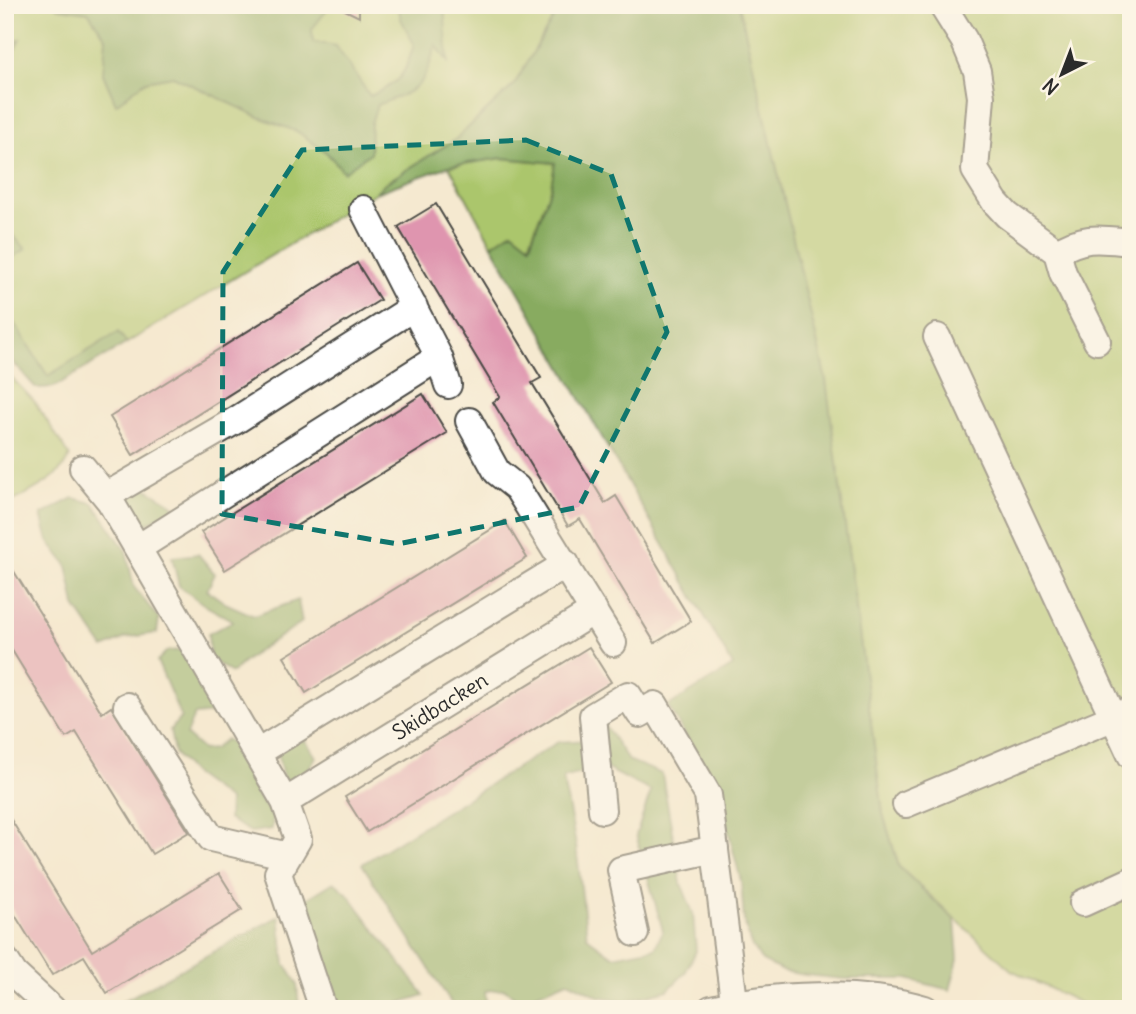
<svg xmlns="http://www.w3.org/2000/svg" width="1136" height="1014" viewBox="0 0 1136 1014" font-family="Delius,sans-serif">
<rect width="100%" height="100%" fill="#fcf5e5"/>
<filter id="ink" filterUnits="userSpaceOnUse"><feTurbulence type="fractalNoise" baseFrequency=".0143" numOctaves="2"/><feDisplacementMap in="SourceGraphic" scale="14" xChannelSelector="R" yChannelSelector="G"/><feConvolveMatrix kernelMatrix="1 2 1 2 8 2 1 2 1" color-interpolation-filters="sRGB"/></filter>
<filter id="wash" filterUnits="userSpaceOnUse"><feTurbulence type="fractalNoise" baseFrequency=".00686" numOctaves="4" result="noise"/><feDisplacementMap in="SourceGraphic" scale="28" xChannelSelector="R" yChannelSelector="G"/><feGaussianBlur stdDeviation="1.57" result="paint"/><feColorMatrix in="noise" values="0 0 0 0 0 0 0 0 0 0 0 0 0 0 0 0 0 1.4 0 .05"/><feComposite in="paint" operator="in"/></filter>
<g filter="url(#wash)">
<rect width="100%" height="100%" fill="#f5e9d0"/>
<path fill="#abc66c" stroke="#6b784c" stroke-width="2" d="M5,5H561L514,85L456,139L384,184L375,193L54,387L36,388L5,353Z
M739,5H1117L1131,17V1009H1093L1011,970L899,867L883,814L825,380Z
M502,158L556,163L551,187L529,245L512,231L492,245L449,166Z
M5,371L34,401L70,456C59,481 27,492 5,506Z"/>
<path fill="#88ab60" stroke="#5a6b46" stroke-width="2" d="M54,5H331L312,29L313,42L336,46L370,96C400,83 405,76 414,44L401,19L398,5H444L448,62L436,45C422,90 420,89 377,105L371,123L370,153L344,172L327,153L298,132L259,117L173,76L146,81L116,104L103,74L106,38L88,12L59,8Z
M561,5H739L826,380L883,814L899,867L955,920L958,959L950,990L907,979H844L805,975L782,971L762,961L751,945L744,920L741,881L718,791L668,706L733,666L492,245L512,231L530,245L551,187L555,163L502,158L449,166L375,193L384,184L456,139L514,85Z
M20,39L5,70V44Z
M5,227L26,249L5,262Z
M5,309L48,376L118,332L127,343L54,387L36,388L5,353Z
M144,487L172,504L177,510L140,526L127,517L128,499Z
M73,498L93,503L126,551L134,587L159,619L157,633L125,638L104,648L75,606L67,565L48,541L41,515Z
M198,554L215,574L207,590L225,603L254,616L298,600L302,622C278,639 252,652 232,673L210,659L208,634L233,621L206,606L179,586L172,557Z
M184,650L217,713L194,715L186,735L203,750L214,749L226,739C245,750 261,775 258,797L273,815L272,829L251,832L228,819L229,800L192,773L174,753L170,730L181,717L157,661L167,651Z
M604,724L628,760L662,774L681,883L693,913L696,951L685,973L668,990L625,1001L598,996L568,981L519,1001L505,989L485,991L487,1009H455L362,864L558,742L588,740L591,770L563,778L576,845L587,937L613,956L655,948L663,931L636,835L651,791L603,767Z
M305,740L316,757L303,777L285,785L277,753L292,743Z
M334,882L347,893L424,995L381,1009H336L300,903Z
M279,916L285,964L297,983L299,1009H109Z"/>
<g id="blocks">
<path fill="#df95af" d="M352,5H359V17L345,10Z
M436,204L541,378L532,383L605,503L616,496L691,621L655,643L580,519L568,526L493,402L500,397L398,227Z
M357,263L380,300L133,455L110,417Z
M423,394L447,433L225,570L201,532Z
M505,521L527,558L306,693L284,657Z
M5,557L102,713L111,707L189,832L152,854L76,732L66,738L5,639Z
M589,647L611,682L367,832L345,797Z
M5,810L92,951L219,873L242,910L107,993L84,956L52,975L5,899Z"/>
</g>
</g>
<g filter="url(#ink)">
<use href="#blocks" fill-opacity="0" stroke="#494844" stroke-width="2"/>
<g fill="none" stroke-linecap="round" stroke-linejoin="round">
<defs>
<path id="minor" d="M942,5L964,40L977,71L981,97L975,170L995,202L1007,215L1057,252
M363,209L439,357L448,385
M937,337L1131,755
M1097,341L1063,273L1057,252C1085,235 1100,239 1131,242
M469,421L497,472L517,488L613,643
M83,468L110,501L285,802L298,839L278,873L323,1009
M106,496L238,419L414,307
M138,548L439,357
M127,706L211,838L288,856
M257,753L566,564
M285,802L594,611
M906,804L1131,710
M602,810L593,716L628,695L640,714L655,705L708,795L735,1009
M1083,903L1131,881
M635,933L621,870L715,849
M5,960L14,974L52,1009
M711,1009C774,994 862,990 925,1009"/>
</defs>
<use href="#minor" stroke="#494844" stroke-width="30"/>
<use href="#minor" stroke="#fff" stroke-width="26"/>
</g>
</g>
<path d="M0 0H1136V1014H0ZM526,140L611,174L667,332L579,507L398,544L222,514L223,272L302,150Z" fill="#f5e9d0" fill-opacity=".55" fill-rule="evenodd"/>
<path fill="none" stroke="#0f766e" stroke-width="5" stroke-dasharray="14 9" stroke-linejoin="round" d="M526,140L611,174L667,332L579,507L398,544L222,514L223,272L302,150Z"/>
<g text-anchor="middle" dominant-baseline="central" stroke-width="5" stroke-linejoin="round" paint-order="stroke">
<g font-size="21" fill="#2b2b2b" stroke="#fcf5e5">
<text transform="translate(440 706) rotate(-32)">Skidbacken</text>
</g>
</g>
<rect width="1136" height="1014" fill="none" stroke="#fcf5e5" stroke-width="28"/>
<g transform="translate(1062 74) rotate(222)" stroke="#fcf5e5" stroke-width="5" paint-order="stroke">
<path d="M0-5L12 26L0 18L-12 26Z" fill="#2b2b2b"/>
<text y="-10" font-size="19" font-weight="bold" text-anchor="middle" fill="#2b2b2b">N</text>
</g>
</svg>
